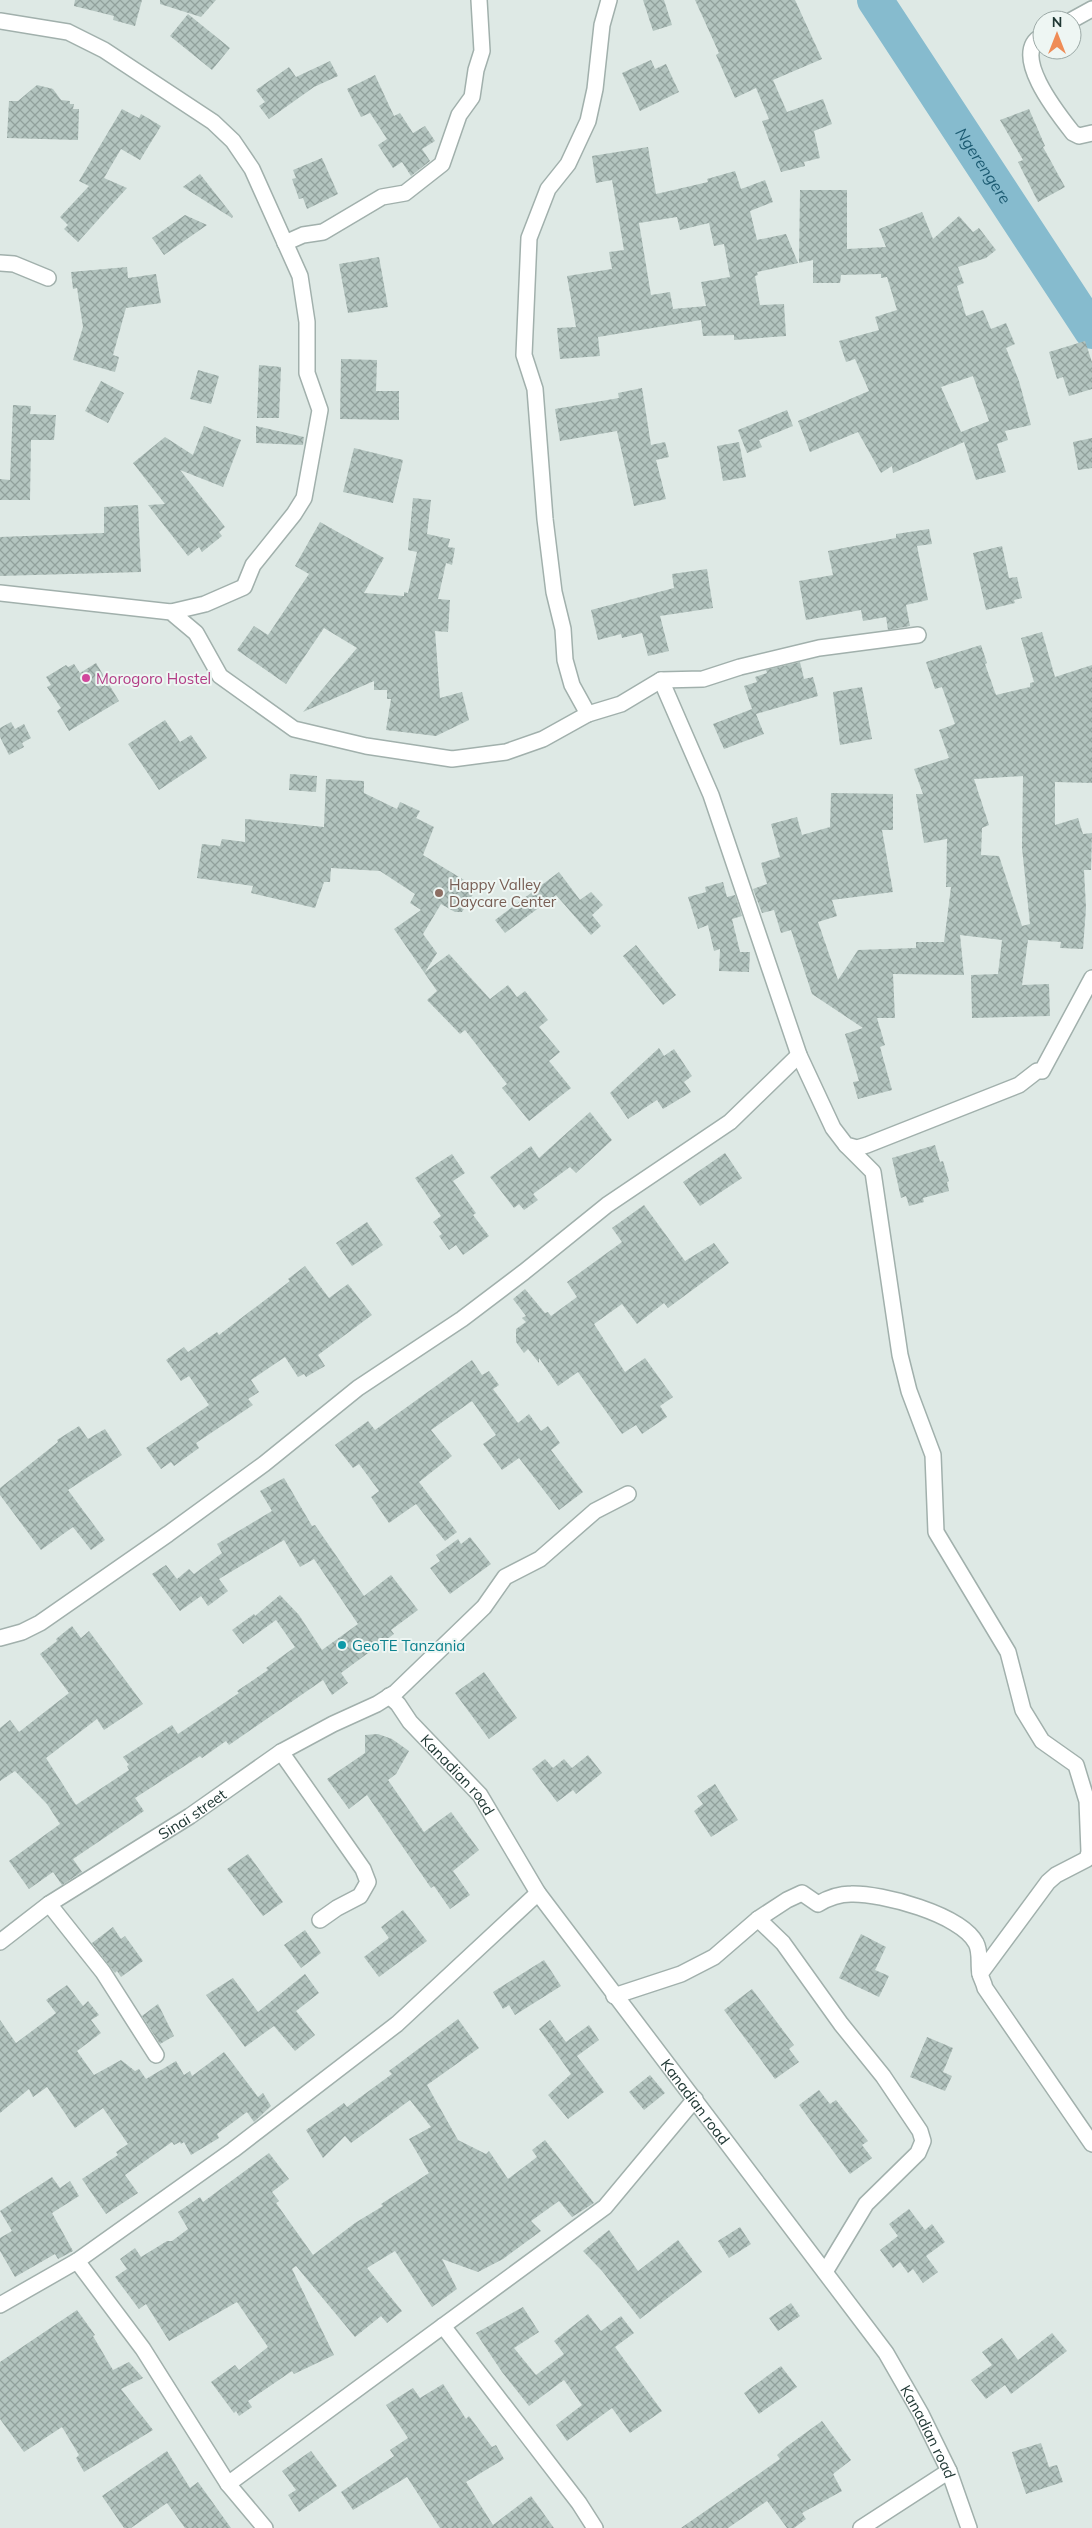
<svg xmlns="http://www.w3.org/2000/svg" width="1092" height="2528" viewBox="0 0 1092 2528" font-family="Mulish,sans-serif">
<defs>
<pattern id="building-cross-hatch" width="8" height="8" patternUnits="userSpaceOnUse" patternTransform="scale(1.25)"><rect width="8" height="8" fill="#b3c4bf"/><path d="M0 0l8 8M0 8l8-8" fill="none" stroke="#91a09c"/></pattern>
</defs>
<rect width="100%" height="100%" fill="#dee9e5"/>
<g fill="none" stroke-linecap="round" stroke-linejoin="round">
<path stroke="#86bbce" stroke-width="36" id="s1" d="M875,0L1092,331"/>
</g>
<path fill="url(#building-cross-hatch)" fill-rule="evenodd" d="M75,0H142L135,26L113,20L114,16L74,6Z
M160,0H216L201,17L160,4Z
M643,0H664L672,25L653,31Z
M695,0H795L822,59L773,80L787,112L823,99L832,124L814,131L820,158L804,162L805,166L781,172L762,121L769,119L756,88L735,98L716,55L719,53Z
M188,14L230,48L212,70L170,36Z
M651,60L655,69L666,64L679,92L640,111L622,73Z
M330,61L338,76L314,87L269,119L259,106L265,102L256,90L289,67L296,77Z
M375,75L394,116L400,113L413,133L425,126L435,141L422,149L430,161L411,176L402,162L393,168L378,145L387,139L370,113L361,117L347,89Z
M37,85L53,89L61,100L70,101V104H74L73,109H79L78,140L7,138L9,101H18Z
M122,109L139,118L141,114L161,126L140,160L121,149L104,178L127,188L78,242L64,229L68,225L60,217L89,186L79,181Z
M1029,109L1045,146L1043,147L1065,187L1038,202L1018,162L1023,160L1000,120Z
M648,147L656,194L708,182L707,179L735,171L741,189L765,180L773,202L750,211L757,240L786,234L798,263L757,272L758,275L755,276L760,305L784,304L786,336L734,340V335L703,336L701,320L598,337L600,356L560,359L557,328L576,327L567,276L612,269L609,252L624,250L612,180L596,183L592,156ZM677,217L680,230L709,223L714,246L724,244L730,277L701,282L706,306L673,309L670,292L651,295L639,223Z
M322,158L338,194L307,209L303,198L299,199L292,179L296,178L293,170Z
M200,174L233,216L232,218L183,187Z
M800,190H847V249L886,247L879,229L922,212L933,239L959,216L973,232L979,228L996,250L986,258L958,267L964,283L957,286L966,316L983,310L991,329L1006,323L1015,344L1006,348L1019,381L1031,425L1005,431L1008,440L997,444L1006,472L976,480L964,442L893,473L892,466L881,473L858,432L810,452L798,421L869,391L855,359L846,362L839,341L879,330L875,317L897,310L887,277L881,278V274L841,275L840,283H813V260L799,263ZM973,376L989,421L961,432L941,387Z
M185,215L207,225L164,255L152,238Z
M379,257L388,307L348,313L339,264Z
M127,267L128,278L156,274L161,303L126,308L113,355L119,357L115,372L73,360L83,327L77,288L73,289L71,272Z
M1085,341L1092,362V389L1069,396L1063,377L1057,379L1049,352Z
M341,359L377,360L376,391H399V420L340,419Z
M259,365L281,367L279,418H257Z
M198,370L219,376L211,404L190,399Z
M101,381L124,393L108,423L85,411Z
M642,388L651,445L665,442L669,457L656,460L666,499L634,506L617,431L560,441L555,409L619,398L618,393Z
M13,405L31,406L30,414L56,415L54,440H31L30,500H0V479L10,480Z
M787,410L793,426L759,440L762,447L747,453L738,430Z
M204,426L241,440L223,487L180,470L225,527L219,532L222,536L202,552L199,547L188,556L148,505L165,504L133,463L165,437L193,455Z
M256,426L304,437L303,445L256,443Z
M1092,438V468L1078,470L1073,442Z
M739,442L746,477L723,481L717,446Z
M354,448L403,460L393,503L343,492Z
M413,498L431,500L427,534L450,539L448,547L455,548L452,565L446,563L438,599L450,600L448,632L435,631L440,698L462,692L469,720L436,736L386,730L391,699H387V690H374V681L303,712L357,648L324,628L286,684L237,650L254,626L268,635L309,574L295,566L320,522L384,558L364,593L404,596V592L408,593L417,552L408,550Z
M138,505L141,572L0,576V537L104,533V507Z
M929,529L932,544L917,546L928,600L906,605L910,626L888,630L886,617L863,621L861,610L806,620L799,581L833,575L828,551L896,538V534Z
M1002,546L1009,578L1017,577L1022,598L1014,600L1015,603L986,610L973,553Z
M707,569L713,608L660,616L669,651L648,656L642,633L622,638L621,634L598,640L591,610L674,588L672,574Z
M1042,632L1055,677L1092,665V783L1055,782V825L1078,818L1083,834L1092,833L1091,870H1084L1086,908L1083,949L1060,948L1061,942L1028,940L1022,985L1049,984L1050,1016L972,1018L971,975L998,974L1002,940L960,935L964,975L893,974L895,1018H877L885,1045L880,1047L892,1090L858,1099L853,1082L859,1081L845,1034L863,1028L812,994L791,930L781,933L774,910L762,913L753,889L767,884L761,863L780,857L771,824L797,817L802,835L830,827L831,793L893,794V830H882L893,892L832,900L837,916L818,922L838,980L858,950L916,948V942H944L951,887H946L947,839L924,843L916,794H923L914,769L949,758L939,730L955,724L942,687L935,689L926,662L981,645L987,663L985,664L996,695L1030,687V683L1034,682L1021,638ZM1023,776L1022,848L1030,924L1022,926L999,856L981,855L982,828L989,825L974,779Z
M800,662L804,679L813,677L818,696L756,714L764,734L724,749L713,724L752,709L744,686L757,682L755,677L767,673L766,670Z
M96,663L119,701L69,731L57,711L61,708L47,687L51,685L46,677L66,665L68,667L74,664L80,673Z
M862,687L872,739L840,745L833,692Z
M165,720L180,742L191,735L207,758L159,790L128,744Z
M11,722L15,729L24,724L31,738L22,743L24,747L9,755L0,737V728Z
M290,774L317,776L316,792L289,790Z
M326,779L364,781V793L397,809L400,802L420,811L416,818L434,827L423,855L477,888L462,912H455L441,904L423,934L437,953L425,972L449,954L490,999L508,985L517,997L525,991L548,1020L539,1027L560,1052L549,1061L571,1088L529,1121L502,1088L507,1084L465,1030L460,1034L427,1000L437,991L394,929L421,910L410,903L415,894L380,871L331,868L330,882H324L315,908L251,893L253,886L197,878L202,844L220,846L222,839L245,842V819L324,827Z
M559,872L580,900L591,892L603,905L592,915L601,926L591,935L556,895L505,933L495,920Z
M723,882L727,897L735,895L742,916L732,919L740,952H750L749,972L719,971L720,949L714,951L708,925L698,929L688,897L706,892L705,887Z
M636,945L676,995L663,1005L623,956Z
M659,1048L664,1056L674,1049L692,1076L684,1082L691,1092L663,1109L657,1100L628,1119L610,1093Z
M590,1112L612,1140L576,1173L570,1167L533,1194L538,1200L524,1210L519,1204L514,1208L490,1177L531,1146L539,1158Z
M935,1145L940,1162L943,1161L949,1181L947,1182L949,1191L923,1198L924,1202L909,1206L906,1196L901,1198L892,1158Z
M725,1153L742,1178L700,1206L683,1182Z
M452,1154L465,1173L453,1181L476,1213L473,1215L489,1236L463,1255L456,1245L449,1250L439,1236L442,1234L433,1222L441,1216L415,1178Z
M644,1205L685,1261L714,1243L729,1263L668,1308L664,1303L637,1324L622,1304L594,1324L625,1372L645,1358L673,1397L660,1406L667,1417L642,1434L636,1425L622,1434L578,1372L558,1386L539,1358V1363L528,1349L524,1353L516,1342V1329L526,1322L522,1318L526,1316L513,1299L525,1289L545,1313L548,1312L551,1316L577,1297L567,1282L622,1242L612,1228Z
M367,1222L383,1245L352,1266L336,1243Z
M305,1266L329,1298L348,1284L372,1315L318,1355L325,1366L306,1377L304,1374L298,1377L285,1357L251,1380L259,1392L248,1399L253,1405L196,1443L199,1448L174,1466L171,1462L161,1469L146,1448L209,1405L189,1376L181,1381L166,1360L184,1347L188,1352L217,1332L219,1335L290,1281L288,1279Z
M472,1360L482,1375L489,1371L499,1385L493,1389L518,1423L529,1414L541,1431L548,1426L560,1443L551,1450L583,1492L559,1510L519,1458L502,1470L483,1444L496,1435L472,1401L431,1430L452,1456L419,1482L457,1532L445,1541L416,1504L389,1523L371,1497L379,1491L359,1464L353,1468L335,1445L368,1421L375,1430Z
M79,1426L88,1439L105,1429L122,1455L68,1490L105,1540L91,1550L73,1527L41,1550L0,1495V1488L58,1442L57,1440Z
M284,1478L312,1526L315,1525L364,1596L391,1575L418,1610L391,1630L394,1634L341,1673L348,1683L332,1695L323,1680L229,1745L226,1741L202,1758L200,1756L135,1798L144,1811L73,1859L82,1872L62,1885L53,1872L29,1889L9,1861L60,1824L47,1804L15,1771L0,1781V1728L10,1720L19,1732L69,1693L40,1654L57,1641L56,1639L72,1626L81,1638L89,1631L143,1704L104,1730L97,1719L46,1758L76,1805L129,1770L127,1766L129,1765L123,1757L172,1725L178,1734L239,1693L237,1691L268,1670L266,1668L295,1647L276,1620L243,1644L232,1630L254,1614L255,1616L280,1595L299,1615L322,1650L358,1624L314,1559L300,1567L284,1540L219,1579L228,1591L208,1606L201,1596L180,1611L152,1574L166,1565L177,1579L189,1569L194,1574L222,1553L217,1544L272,1511L260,1491Z
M470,1537L491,1564L450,1594L430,1568L440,1561L436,1555L458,1539L461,1544Z
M484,1672L517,1718L489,1739L455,1693Z
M378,1734L392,1739L409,1751L396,1774L388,1780L424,1832L451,1812L479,1850L453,1871L470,1895L450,1909L434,1886L431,1888L367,1795L349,1809L327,1779L365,1753V1735Z
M588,1755L602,1773L576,1794L573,1790L557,1802L532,1769L545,1759L553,1768L564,1759L572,1768Z
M715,1784L738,1820L711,1837L694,1811L703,1804L697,1796Z
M248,1854L283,1902L263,1916L227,1869Z
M403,1910L427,1941L379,1977L364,1957L389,1938L381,1927Z
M113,1927L121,1939L125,1936L143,1961L121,1977L117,1971L115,1973L92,1943Z
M305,1930L321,1953L301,1968L284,1945Z
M861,1934L886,1947L875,1970L889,1976L879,1997L839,1978Z
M544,1960L561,1986L515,2015L509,2005L503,2009L493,1992Z
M305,1974L319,1993L296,2011L315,2035L295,2051L274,2026L245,2047L206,1995L233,1978L258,2012Z
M67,1985L83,2006L88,2001L99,2015L91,2020L101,2033L77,2051L94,2075L121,2060L135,2071L139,2069L146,2079L176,2061L184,2075L190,2071L192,2076L224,2052L258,2097L263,2093L271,2106L254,2122L247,2112L217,2134L219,2138L191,2155L184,2142L181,2144L180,2142L174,2145L172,2142L125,2175L138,2193L106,2214L82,2179L118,2155L116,2152L128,2144L103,2108L75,2128L47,2087L33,2097L29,2089L0,2113V2020L16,2043L56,2013L46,2000Z
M752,1989L794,2045L789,2049L799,2062L775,2079L724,2010Z
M158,2004L174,2036L160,2044L142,2016Z
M458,2019L479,2048L427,2085L458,2140L486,2154L489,2151L508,2179L537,2157L532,2150L545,2140L594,2203L572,2217L559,2201L531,2221L541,2231L503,2259L478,2272L442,2259L457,2289L432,2307L395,2251L367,2268L402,2311L387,2323L381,2316L355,2337L296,2266L292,2269L334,2355L294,2374L292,2371L248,2401L252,2407L239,2416L236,2411L234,2413L211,2382L235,2365L239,2370L268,2347L237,2302L169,2341L146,2304L139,2309L115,2277L127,2269L120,2259L135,2248L141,2257L167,2241H172L188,2229L178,2212L200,2197L203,2202L269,2153L289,2179L272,2192L279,2201L276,2203L313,2255L355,2223L383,2206L381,2204L429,2173L409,2139L431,2127L410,2100L351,2143L345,2136L323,2158L306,2130L344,2103L347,2107L392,2074L389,2071Z
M550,2020L566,2042L589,2025L599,2040L577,2056L604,2092L568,2119L548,2095L571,2074L539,2029Z
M927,2037L953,2048L943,2072L952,2076L945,2091L910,2077Z
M650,2075L665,2093L644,2110L629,2092Z
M819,2090L830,2104L836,2100L868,2141L862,2145L872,2158L850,2174L799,2105Z
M52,2177L60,2188L70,2181L79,2196L52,2213L73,2251L58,2259L55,2254L15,2277L0,2251V2238L12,2231L0,2211Z
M909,2209L925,2230L932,2224L945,2242L926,2256L938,2272L923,2283L913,2269L908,2273L900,2262L893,2268L880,2250L898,2236L889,2224Z
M740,2227L751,2244L729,2258L718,2241Z
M609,2230L638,2271L678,2240L702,2272L640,2319L602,2271L583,2251Z
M791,2303L800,2316L778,2331L769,2318Z
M523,2307L539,2332L514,2348L536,2375L564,2354L554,2341L588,2314L601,2331L621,2316L634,2333L615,2347L662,2411L630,2433L612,2408L567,2441L556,2425L582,2405L564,2380L529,2406L502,2372L476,2333Z
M77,2310L95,2335L93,2336L113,2370L129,2362L143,2378L121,2389L153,2430L84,2472L76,2458L79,2455L62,2427L24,2452L0,2419V2362Z
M1052,2333L1067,2351L1011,2394L1005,2385L986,2399L971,2380L992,2365L982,2352L1002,2338L1018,2360Z
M781,2366L797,2387L759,2414L744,2393Z
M443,2384L466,2419L469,2416L492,2447L496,2445L504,2459L466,2482L493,2525L531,2496L554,2528H440L407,2477L353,2510L341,2492L394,2456L390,2450L408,2438L386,2405L413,2388L420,2398Z
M822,2421L851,2460L833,2474L842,2491L802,2513L806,2519L794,2528H787L767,2501L728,2528H681L780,2459L777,2455L786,2447Z
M1041,2443L1049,2467L1057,2465L1063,2482L1026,2494L1012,2452Z
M167,2451L190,2488L198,2482L231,2528H185L167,2503L131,2528H124L102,2496Z
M311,2451L337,2486L299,2512L288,2495L296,2490L282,2471Z"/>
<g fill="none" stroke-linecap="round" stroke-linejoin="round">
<defs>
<g id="minor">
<path d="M1072,20L1092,9"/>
<path d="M0,21L68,32L104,50L213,122L233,141L252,169L300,276L307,322V373L320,410L304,498L294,514L253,565L244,587L205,604L171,612"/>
<path d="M1042,36C1009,53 1058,114 1073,133L1079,136L1092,133"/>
<path d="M285,243L303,235L323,232L382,197L405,193L442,164L459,115L472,97L476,70L482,51L479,0"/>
<path d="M0,263L14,264L48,278"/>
<path d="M0,593L171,612L196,633L220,676L294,729L366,746L452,759L506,752L543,739L588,714L621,704L661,680L703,679L740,667L819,648L918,635"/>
<path d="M661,680L711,795L799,1055L833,1128L846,1145L857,1148L867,1145L1019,1085L1037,1071H1042L1092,978"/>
<path d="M588,714L572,685L565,660L563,629L554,592L545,519L535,389L524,355L529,238L548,189L568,164L588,121L595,89L602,25L609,0"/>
<path d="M846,1145L873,1172L900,1355L909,1391L933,1455L936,1532L1008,1652L1023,1710L1042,1741L1076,1765L1087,1801L1089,1852L1087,1859L1056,1875L1048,1882L980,1974"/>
<path d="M0,1638L22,1632L40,1623L168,1534L264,1464L358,1388L462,1319L524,1272L607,1205L730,1122L799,1055"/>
<path id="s2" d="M389,1696L398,1704L410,1722L480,1795L538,1893L886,2353L921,2414L949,2471L969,2528"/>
<path d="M281,1752L363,1869L368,1882L360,1896L337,1908L320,1920"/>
<path d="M49,1904L103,1972L156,2055"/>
<path d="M758,1919L783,1943L841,2024L883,2076L920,2131L923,2141L918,2153L866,2204L825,2272"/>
<path id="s3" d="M0,1942L49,1904L190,1816L281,1752L333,1724L377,1704L396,1692L484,1607L505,1577L540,1559L595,1511L628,1494"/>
<path d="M614,1996L681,1974L714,1957L758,1919L787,1900L802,1893L818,1904C828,1898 839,1894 851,1894C881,1893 961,1914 976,1943C981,1952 978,1964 980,1974C981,1978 984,1983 985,1988L1092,2144"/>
<path d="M77,2261L143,2349L228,2484L265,2528"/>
<path d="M0,2305L77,2261L233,2150L397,2024L538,1893"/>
<path d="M443,2326L579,2503L595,2528"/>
<path d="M228,2484L605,2207L695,2099"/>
<path d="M861,2528L949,2471"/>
</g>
</defs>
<use href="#minor" stroke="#a1b0ac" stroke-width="18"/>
<use href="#minor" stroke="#fff" stroke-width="15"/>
</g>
<circle fill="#d1479c" stroke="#eef6f3" stroke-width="2" cx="86" cy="678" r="5"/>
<circle fill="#8d6e63" stroke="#eef6f3" stroke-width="2" cx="439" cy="893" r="5"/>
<circle fill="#0f9aa8" stroke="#eef6f3" stroke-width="2" cx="342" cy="1645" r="5"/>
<g text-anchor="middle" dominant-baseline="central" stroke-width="4" stroke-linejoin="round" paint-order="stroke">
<g font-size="15" fill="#b23c85" stroke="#eef6f3" text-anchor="start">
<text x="96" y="678">Morogoro Hostel</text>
</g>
<g font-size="15" fill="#785e54" stroke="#eef6f3" text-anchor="start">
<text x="449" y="884">Happy Valley<tspan x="449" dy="17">Daycare Center</tspan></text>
</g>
<g font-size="15" fill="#0d838f" stroke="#eef6f3" text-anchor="start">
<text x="352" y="1645">GeoTE Tanzania</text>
</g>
<g font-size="15" fill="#203834" stroke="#eef6f3">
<text stroke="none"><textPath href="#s2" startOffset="105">Kanadian road</textPath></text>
<text stroke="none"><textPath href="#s3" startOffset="231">Sinai street</textPath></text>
<text stroke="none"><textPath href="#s2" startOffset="510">Kanadian road</textPath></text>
<text stroke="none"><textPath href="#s2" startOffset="915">Kanadian road</textPath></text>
</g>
<g font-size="16" font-style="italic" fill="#1c5b72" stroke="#eef6f3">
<text stroke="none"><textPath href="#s1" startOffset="198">Ngerengere</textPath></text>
</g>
</g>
<g transform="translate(1057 35)"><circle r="24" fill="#eef6f3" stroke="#9caaa7"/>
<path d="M0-4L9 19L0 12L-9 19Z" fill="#ef8c56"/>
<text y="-8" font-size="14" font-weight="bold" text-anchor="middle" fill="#203834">N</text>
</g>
</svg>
